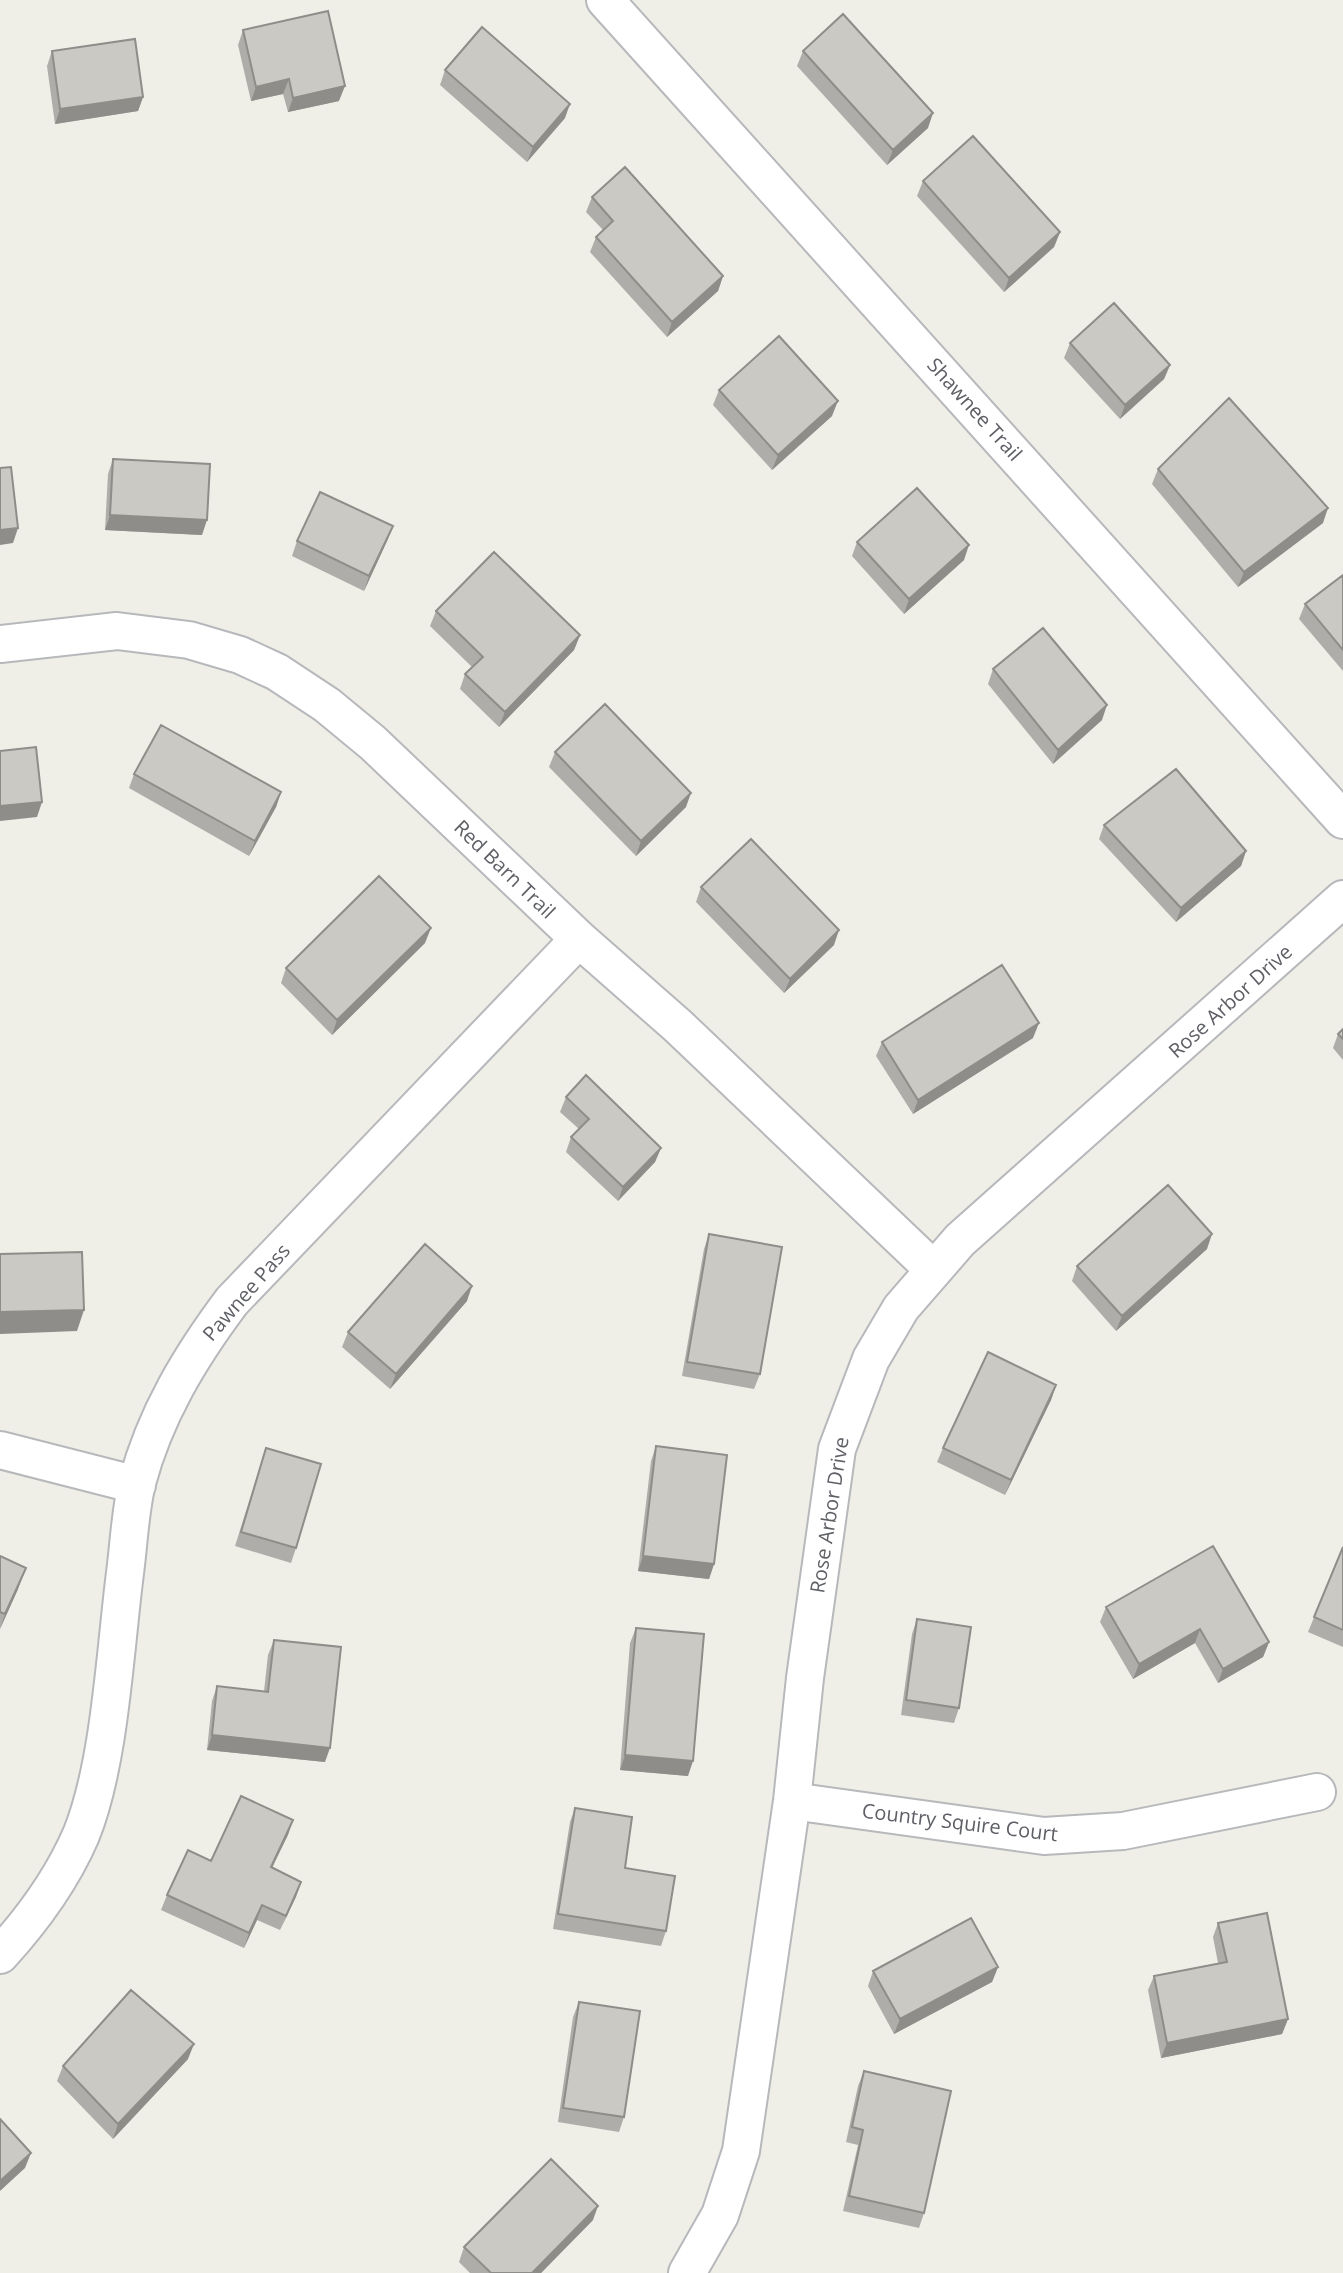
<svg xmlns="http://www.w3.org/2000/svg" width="1343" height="2273" viewBox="0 0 1343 2273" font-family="'Open Sans',sans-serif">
<rect width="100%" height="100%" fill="#efefe7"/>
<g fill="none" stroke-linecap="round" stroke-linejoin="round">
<defs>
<path id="street" d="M605,0L1343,820
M0,644L117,631L189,640L240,655L277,672L327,705L373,743L579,939L678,1026L933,1269
M0,1450L137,1485
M792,1801L1044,1836L1123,1831L1317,1792
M0,1955C33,1919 61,1881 81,1835C110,1764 115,1651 125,1573C129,1543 130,1511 137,1483C155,1415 190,1357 232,1301L579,939
M687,2273L720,2215L741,2151L792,1801L805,1678L837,1449L871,1359L901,1308L960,1240L1343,899"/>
</defs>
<use href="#street" stroke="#b7b8bc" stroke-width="40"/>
<use href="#street" stroke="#fff" stroke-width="36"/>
</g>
<path fill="#afada9" d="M243,30L339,101L288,112L283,94L251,101L238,45Z
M52,51L143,97L138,111L55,124L47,66Z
M803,51L928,128L887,165L797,66Z
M445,70L565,118L527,162L440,85Z
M923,181L1060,232L1054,247L1004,292L917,196Z
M592,197L723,276L718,291L667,337L590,252L596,237L603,230L586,212Z
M1070,343L1170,365L1164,379L1120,419L1064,358Z
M719,390L832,416L772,470L713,405Z
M113,459L202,535L105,530L108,474Z
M1158,469L1323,523L1238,587L1152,484Z
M393,526L387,541L364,591L292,556L297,541Z
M857,542L964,560L904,614L852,556Z
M1343,575V671L1299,619L1305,604Z
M436,611L580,635L574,650L499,727L460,689L465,674L472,667L430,626Z
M993,669L1102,720L1053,764L988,684Z
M555,752L686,807L636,856L549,767Z
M134,774L281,792L276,807L249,856L129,788Z
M1104,825L1246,851L1241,866L1176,922L1099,839Z
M701,887L834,945L784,993L696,902Z
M425,943L332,1035L281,983L286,968Z
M1343,1029V1060L1333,1048L1338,1034Z
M1033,1038L913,1114L876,1056L882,1042Z
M566,1097L661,1148L655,1162L618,1201L566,1152L571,1137L579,1129L560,1112Z
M709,1234L760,1374L754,1389L682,1376L704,1249Z
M1207,1249L1116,1331L1072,1281L1077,1266Z
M467,1301L390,1389L342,1347L348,1332Z
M1056,1385L1051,1400L1005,1495L937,1462L943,1448Z
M656,1446L714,1564L709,1579L638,1571L651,1461Z
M266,1448L296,1548L291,1563L235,1546Z
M1343,1547V1647L1308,1632Z
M0,1556L18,1589L0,1629Z
M1106,1607L1269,1642L1263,1657L1218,1683L1195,1643L1133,1679L1100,1622Z
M917,1619L959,1708L954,1723L901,1715L912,1634Z
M636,1628L688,1776L620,1770L630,1643Z
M274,1640L325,1762L207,1750L212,1701L217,1686L264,1691L268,1655Z
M575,1808L625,1868L666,1931L661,1946L553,1929L570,1822Z
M293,1820L272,1868L301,1882L280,1930L257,1920L244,1948L161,1910L167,1895L211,1861Z
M1218,1923L1288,2019L1282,2034L1161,2058L1148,1990L1154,1976L1218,1963L1213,1937Z
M998,1967L992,1982L894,2034L868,1986L873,1971Z
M579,2002L624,2117L619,2132L558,2122L573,2017Z
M188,2059L113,2139L57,2081L63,2066Z
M864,2071L924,2213L919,2228L843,2211L858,2145L846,2142L858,2086Z
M593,2220L541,2273H470L459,2262L464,2247Z"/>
<path fill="#8e8d89" d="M289,79L283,94L251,101L256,87Z
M345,86L339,101L288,112L293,98Z
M143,97L138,111L55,124L60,109Z
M570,104L565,118L527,162L533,147Z
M933,113L928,128L887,165L893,150Z
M1060,232L1054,247L1004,292L1009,278Z
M723,276L718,291L667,337L672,322Z
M1170,365L1164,379L1120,419L1125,405Z
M838,401L832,416L772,470L778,455Z
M1328,508L1323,523L1238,587L1244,572Z
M110,515L207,520L202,535L105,530Z
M393,526L387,541L364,591L369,576Z
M18,528L13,543L0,545V530Z
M969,545L964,560L904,614L909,599Z
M580,635L574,650L499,727L505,712Z
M1107,705L1102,720L1053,764L1058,750Z
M281,792L276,807L249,856L255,841Z
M691,793L686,807L636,856L641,841Z
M42,802L37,817L0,821V806Z
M1246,851L1241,866L1176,922L1181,908Z
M431,928L425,943L332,1035L337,1020Z
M839,930L834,945L784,993L790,979Z
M1039,1023L1033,1038L913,1114L918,1100Z
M661,1148L655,1162L618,1201L623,1187Z
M1212,1234L1207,1249L1116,1331L1122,1316Z
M472,1286L467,1301L390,1389L396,1374Z
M84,1310L77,1331L0,1334V1312Z
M1056,1385L1051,1400L1005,1495L1011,1480Z
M643,1556L714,1564L709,1579L638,1571Z
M26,1568L18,1589L0,1629L5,1614Z
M1200,1629L1195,1643L1133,1679L1139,1664Z
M1269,1642L1263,1657L1218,1683L1223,1669Z
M212,1735L330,1748L325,1762L207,1750Z
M625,1755L693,1761L688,1776L620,1770Z
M293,1820L288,1835L265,1882L271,1867Z
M301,1882L296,1897L280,1930L286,1916Z
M262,1905L257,1920L244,1948L249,1933Z
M998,1967L992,1982L894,2034L900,2019Z
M1288,2019L1282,2034L1161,2058L1167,2043Z
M194,2044L188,2059L113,2139L118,2124Z
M31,2153L25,2168L0,2191V2181Z
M598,2206L593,2220L541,2273H532Z"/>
<path fill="#cbc9c4" stroke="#8e8d89" stroke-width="2" d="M328,11L345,86L293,98L289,79L256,87L243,30Z
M843,14L933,113L893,150L803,51Z
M482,27L570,104L533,147L445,70Z
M135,39L143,97L60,109L52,51Z
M973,136L1060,232L1009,278L923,181Z
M625,167L723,276L672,322L596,237L613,221L592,197Z
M1114,303L1170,365L1125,405L1070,343Z
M779,336L838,401L778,455L719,390Z
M1229,398L1328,508L1244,572L1158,469Z
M113,459L210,464L207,520L110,515Z
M11,467L18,528L0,530V468Z
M917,488L969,545L909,599L857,542Z
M320,492L393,526L369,576L297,541Z
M494,552L580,635L505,712L465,674L483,657L436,611Z
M1343,575V650L1305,604Z
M1043,628L1107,705L1058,750L993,669Z
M605,704L691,793L641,841L555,752Z
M161,725L281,792L255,841L134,774Z
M36,747L42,802L0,806V751Z
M1176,769L1246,851L1181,908L1104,825Z
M751,839L839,930L790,979L701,887Z
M379,876L431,928L337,1020L286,968Z
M1002,965L1039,1023L918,1100L882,1042Z
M1343,1029V1039L1338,1034Z
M586,1075L661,1148L623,1187L571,1137L589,1119L566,1097Z
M1168,1185L1212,1234L1122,1316L1077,1266Z
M709,1234L782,1247L760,1374L687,1362Z
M425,1244L472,1286L396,1374L348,1332Z
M82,1252L84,1310L0,1312V1254Z
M988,1352L1056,1385L1011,1480L943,1448Z
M656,1446L727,1455L714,1564L643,1556Z
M266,1448L321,1464L296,1548L241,1532Z
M1213,1546L1269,1642L1223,1669L1200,1629L1139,1664L1106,1607Z
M1343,1547V1630L1314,1617Z
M0,1556L26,1568L5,1614L0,1612Z
M917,1619L971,1627L959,1708L906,1700Z
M636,1628L704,1634L693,1761L625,1755Z
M274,1640L341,1647L330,1748L212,1735L217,1686L268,1692Z
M241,1796L293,1820L271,1867L301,1882L286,1916L262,1905L249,1933L167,1895L188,1850L211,1861Z
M575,1808L632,1817L625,1868L675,1876L666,1931L558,1914Z
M1267,1913L1288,2019L1167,2043L1154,1976L1227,1962L1218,1923Z
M971,1918L998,1967L900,2019L873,1971Z
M131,1990L194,2044L118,2124L63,2066Z
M579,2002L640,2011L624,2117L563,2108Z
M864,2071L951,2091L924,2213L849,2196L863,2130L852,2127Z
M0,2119L31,2153L0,2181Z
M551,2159L598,2206L532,2273H491L464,2247Z"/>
<g text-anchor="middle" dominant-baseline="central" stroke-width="8" stroke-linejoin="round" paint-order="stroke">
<g font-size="20" fill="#5e6066" stroke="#fff">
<text transform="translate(975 409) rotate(48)">Shawnee Trail</text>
<text transform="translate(505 869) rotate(44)">Red Barn Trail</text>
<text transform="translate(1230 1001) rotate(-42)">Rose Arbor Drive</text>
<text transform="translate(246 1292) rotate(-49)">Pawnee Pass</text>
<text transform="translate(829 1515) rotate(-81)">Rose Arbor Drive</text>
<text transform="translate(960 1822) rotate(7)">Country Squire Court</text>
</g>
</g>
</svg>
